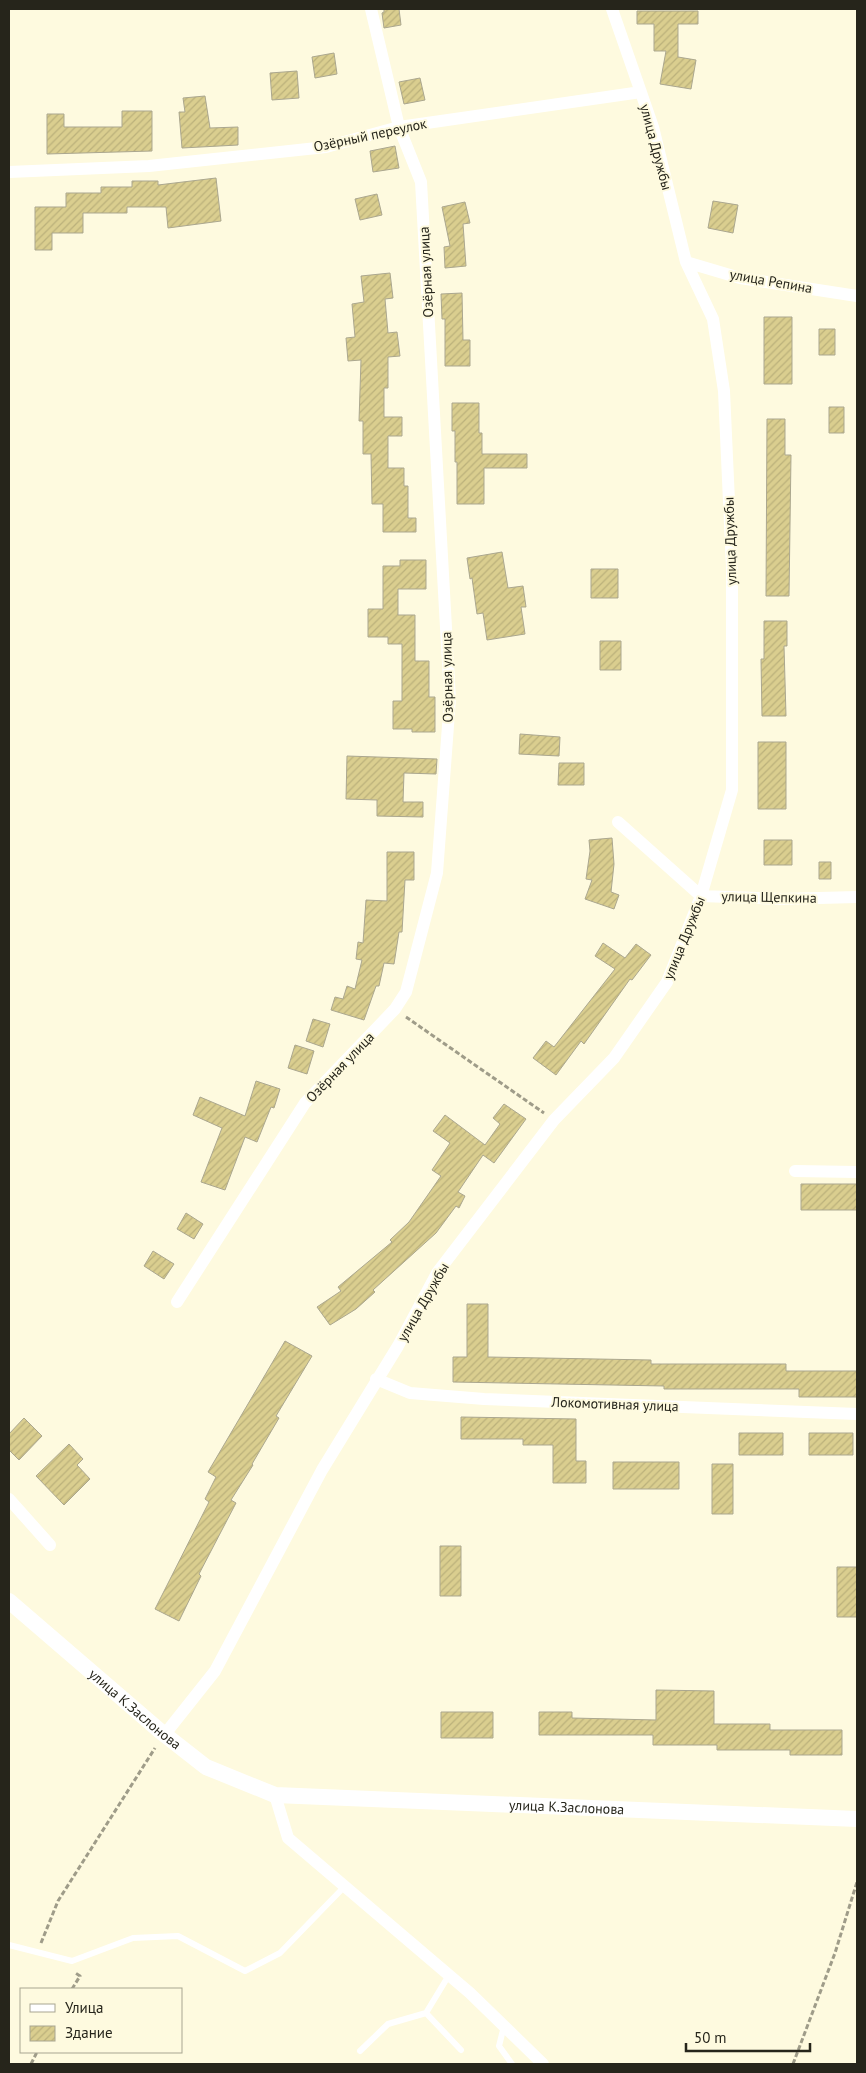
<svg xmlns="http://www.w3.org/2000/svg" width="866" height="2073" viewBox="0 0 866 2073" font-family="'PT Sans',sans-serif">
<defs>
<pattern id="building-hatch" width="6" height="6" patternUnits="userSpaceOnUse" patternTransform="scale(1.25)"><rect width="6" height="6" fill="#dace8f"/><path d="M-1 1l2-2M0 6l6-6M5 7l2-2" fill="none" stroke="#bbb17b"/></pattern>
</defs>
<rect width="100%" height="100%" fill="#fefadf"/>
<path fill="url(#building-hatch)" stroke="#aba78f" d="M384,9H399L401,25L384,28L382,13L384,12Z
M637,11H698V24H678V57L696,60L691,89L660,84L666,51H654V24H637Z
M334,53L337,74L315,78L312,57Z
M297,71L299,98L272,100L270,73Z
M420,78L425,100L404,104L399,82Z
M205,96L210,128L238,127V145L182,148L179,112H185L183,98Z
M122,111H152V151L47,154V114H64V127H122Z
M395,146L399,168L373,172L370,151Z
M216,178L221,221L168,228L166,207H127V213H83V233H52V250H35V207H66V193H101V187H132V181H158V185Z
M377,194L382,215L360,220L355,199Z
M713,201L738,205L733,233L708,228Z
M465,202L470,223L463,224L466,266L445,268L444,247L450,246L442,207Z
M390,273L393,298L385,299L388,333L397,332L400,356L388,357V388H384V417H402V436H388V468H404V486H408V518H416V532H383V504H372L371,454H363V421H359L361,360L348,361L346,338L355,337L352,304L364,302L361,276Z
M462,293L463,340H470V366H445V319H442L441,294Z
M764,317H792V384H764Z
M819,329H835V355H819Z
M452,403H479V433H482V454H527V468H484V504H457V462H455V431H452Z
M829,407H844V433H829Z
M767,419H785V455H791L789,596H766Z
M502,552L508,588L523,586L526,607H521L525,634L487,640L483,613L477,614L472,578L470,579L467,558Z
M400,560H426V589H398V615H415V661H429V697H435V732H412V729H393V701H402V644H388V637H368V609H383V566H400Z
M591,569H618V598H591Z
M764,621H787V646H784L786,716H762L761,659H764Z
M600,641H621V670H600Z
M520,734L560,737L559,756L519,754Z
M758,742H786V809H758Z
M347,756L437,759L436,774L404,773L403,802H423V817L377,816V800L346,799Z
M559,763H584V785H558Z
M612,838L614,864L611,892L619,895L614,909L585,899L592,880L586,879L590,851L589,840Z
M764,840H792V865H764Z
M387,852H414V880H405L402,932H399L394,964L384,963L379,986H376L364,1020L331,1010L335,997L343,999L347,986L355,989L362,960L356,959L358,942L363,943L366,900L387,901Z
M819,862H831V879H819Z
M603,943L625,958L636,944L651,955L632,980L630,979L584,1044L581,1041L556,1075L533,1058L546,1041L554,1047L615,969L595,956Z
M313,1019L330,1024L323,1047L306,1041Z
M295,1045L314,1051L307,1074L288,1068Z
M256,1081L280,1089L274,1108L271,1107L257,1142L245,1137L225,1190L201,1182L222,1128L193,1115L200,1097L245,1116Z
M504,1104L526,1119L494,1163L483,1155L458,1192L465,1196L459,1208L456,1206L436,1233L373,1290L375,1292L356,1309L330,1325L317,1307L341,1291L338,1287L392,1242L390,1240L409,1222L441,1176L432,1170L450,1143L433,1131L445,1115L485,1145L500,1124L493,1118Z
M801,1184H857V1210H801Z
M186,1213L203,1224L194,1239L177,1229Z
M153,1251L174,1264L164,1279L144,1266Z
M467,1304H488V1357L651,1360V1364H786V1371H857V1397H799V1389H664V1386L453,1382V1357H467Z
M285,1341L312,1356L276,1416L279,1418L252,1464L253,1465L231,1500L236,1503L199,1574L201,1576L179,1621L155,1609L209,1502L205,1499L216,1477L208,1472Z
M461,1417L576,1419V1461H586V1483H553V1445H523V1439H461Z
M24,1418L42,1436L19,1460L9,1450V1434Z
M739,1433H783V1455H739Z
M809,1433H853V1455H809Z
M69,1444L83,1459L77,1465L90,1479L64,1505L36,1476Z
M613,1462H679V1489H613Z
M712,1464H733V1514H712Z
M440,1546H461V1596H440Z
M837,1567H857V1617H837Z
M656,1690L714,1691V1724H770V1730H842V1755H790V1750H717V1745H653V1735H539V1712H572V1718L656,1720Z
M441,1712H493V1738H441Z"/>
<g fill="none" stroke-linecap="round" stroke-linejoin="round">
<path stroke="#9f9c89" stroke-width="3" stroke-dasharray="5 2.5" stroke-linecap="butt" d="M406,1017L544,1113
M41,1943L58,1901L155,1748
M72,1989L80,1976L74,1972
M31,2064L37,2052
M793,2064L835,1953L857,1882"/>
<path stroke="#fff" stroke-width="6" d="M9,1945L72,1961L133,1938L178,1936L245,1971L280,1953L346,1885
M449,1975L426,2013L461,2050
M504,2026L499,2046L512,2064
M360,2051L388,2024L426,2013"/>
<path stroke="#fff" stroke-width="12" d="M9,172L149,166L326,147L399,127L641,92
M686,262L740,278L857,296
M618,822L701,896L781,899L857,897
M795,1171L857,1172
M177,1302L305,1103L395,1009L406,992L437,873L450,699L421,182L399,127L371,9
M376,1379L410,1393L484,1399L857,1414
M9,1499L50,1545
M165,1734L215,1671L322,1470L398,1346L437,1273L554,1120L614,1058L667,982L701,896L732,790V568L724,391L713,319L686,262L653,127L612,9
M275,1795L288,1838L470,1993L543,2064"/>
<path stroke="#fff" stroke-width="16" id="s1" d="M9,1601L160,1731L206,1767L275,1795L857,1819"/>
</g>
<g text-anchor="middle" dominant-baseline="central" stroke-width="4" stroke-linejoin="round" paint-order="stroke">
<g font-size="14" fill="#26251b" stroke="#fefadf">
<text transform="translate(370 135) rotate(-12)">Озёрный переулок</text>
<text transform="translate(656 147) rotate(75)">улица Дружбы</text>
<text transform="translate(426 272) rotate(-93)">Озёрная улица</text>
<text transform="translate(771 281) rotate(10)">улица Репина</text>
<text transform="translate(730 541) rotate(-92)">улица Дружбы</text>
<text transform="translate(447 677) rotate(-91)">Озёрная улица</text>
<text transform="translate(769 897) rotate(1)">улица Щепкина</text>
<text transform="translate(684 938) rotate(-68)">улица Дружбы</text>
<text transform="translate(340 1067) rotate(-46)">Озёрная улица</text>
<text transform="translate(423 1302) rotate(-60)">улица Дружбы</text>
<text transform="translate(615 1404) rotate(2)">Локомотивная улица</text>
<text stroke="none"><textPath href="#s1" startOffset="166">улица К.Заслонова</textPath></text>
<text stroke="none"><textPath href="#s1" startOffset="624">улица К.Заслонова</textPath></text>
</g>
</g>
<rect width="866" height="2073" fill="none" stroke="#26251b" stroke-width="20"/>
<rect x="20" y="1988" width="162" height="65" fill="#fefadf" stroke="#a8a591"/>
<rect x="30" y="2004" width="25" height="8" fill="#ffffff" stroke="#a8a591"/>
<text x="65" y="2013" font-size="15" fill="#26251b">Улица</text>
<rect x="30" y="2026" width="25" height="15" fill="url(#building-hatch)" stroke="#a8a591"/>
<text x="65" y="2038" font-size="15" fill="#26251b">Здание</text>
<path d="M686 2043v8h124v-8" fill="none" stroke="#26251b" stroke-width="2.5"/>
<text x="694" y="2043" font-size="15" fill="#26251b" stroke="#fefadf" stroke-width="4" paint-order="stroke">50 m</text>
</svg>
